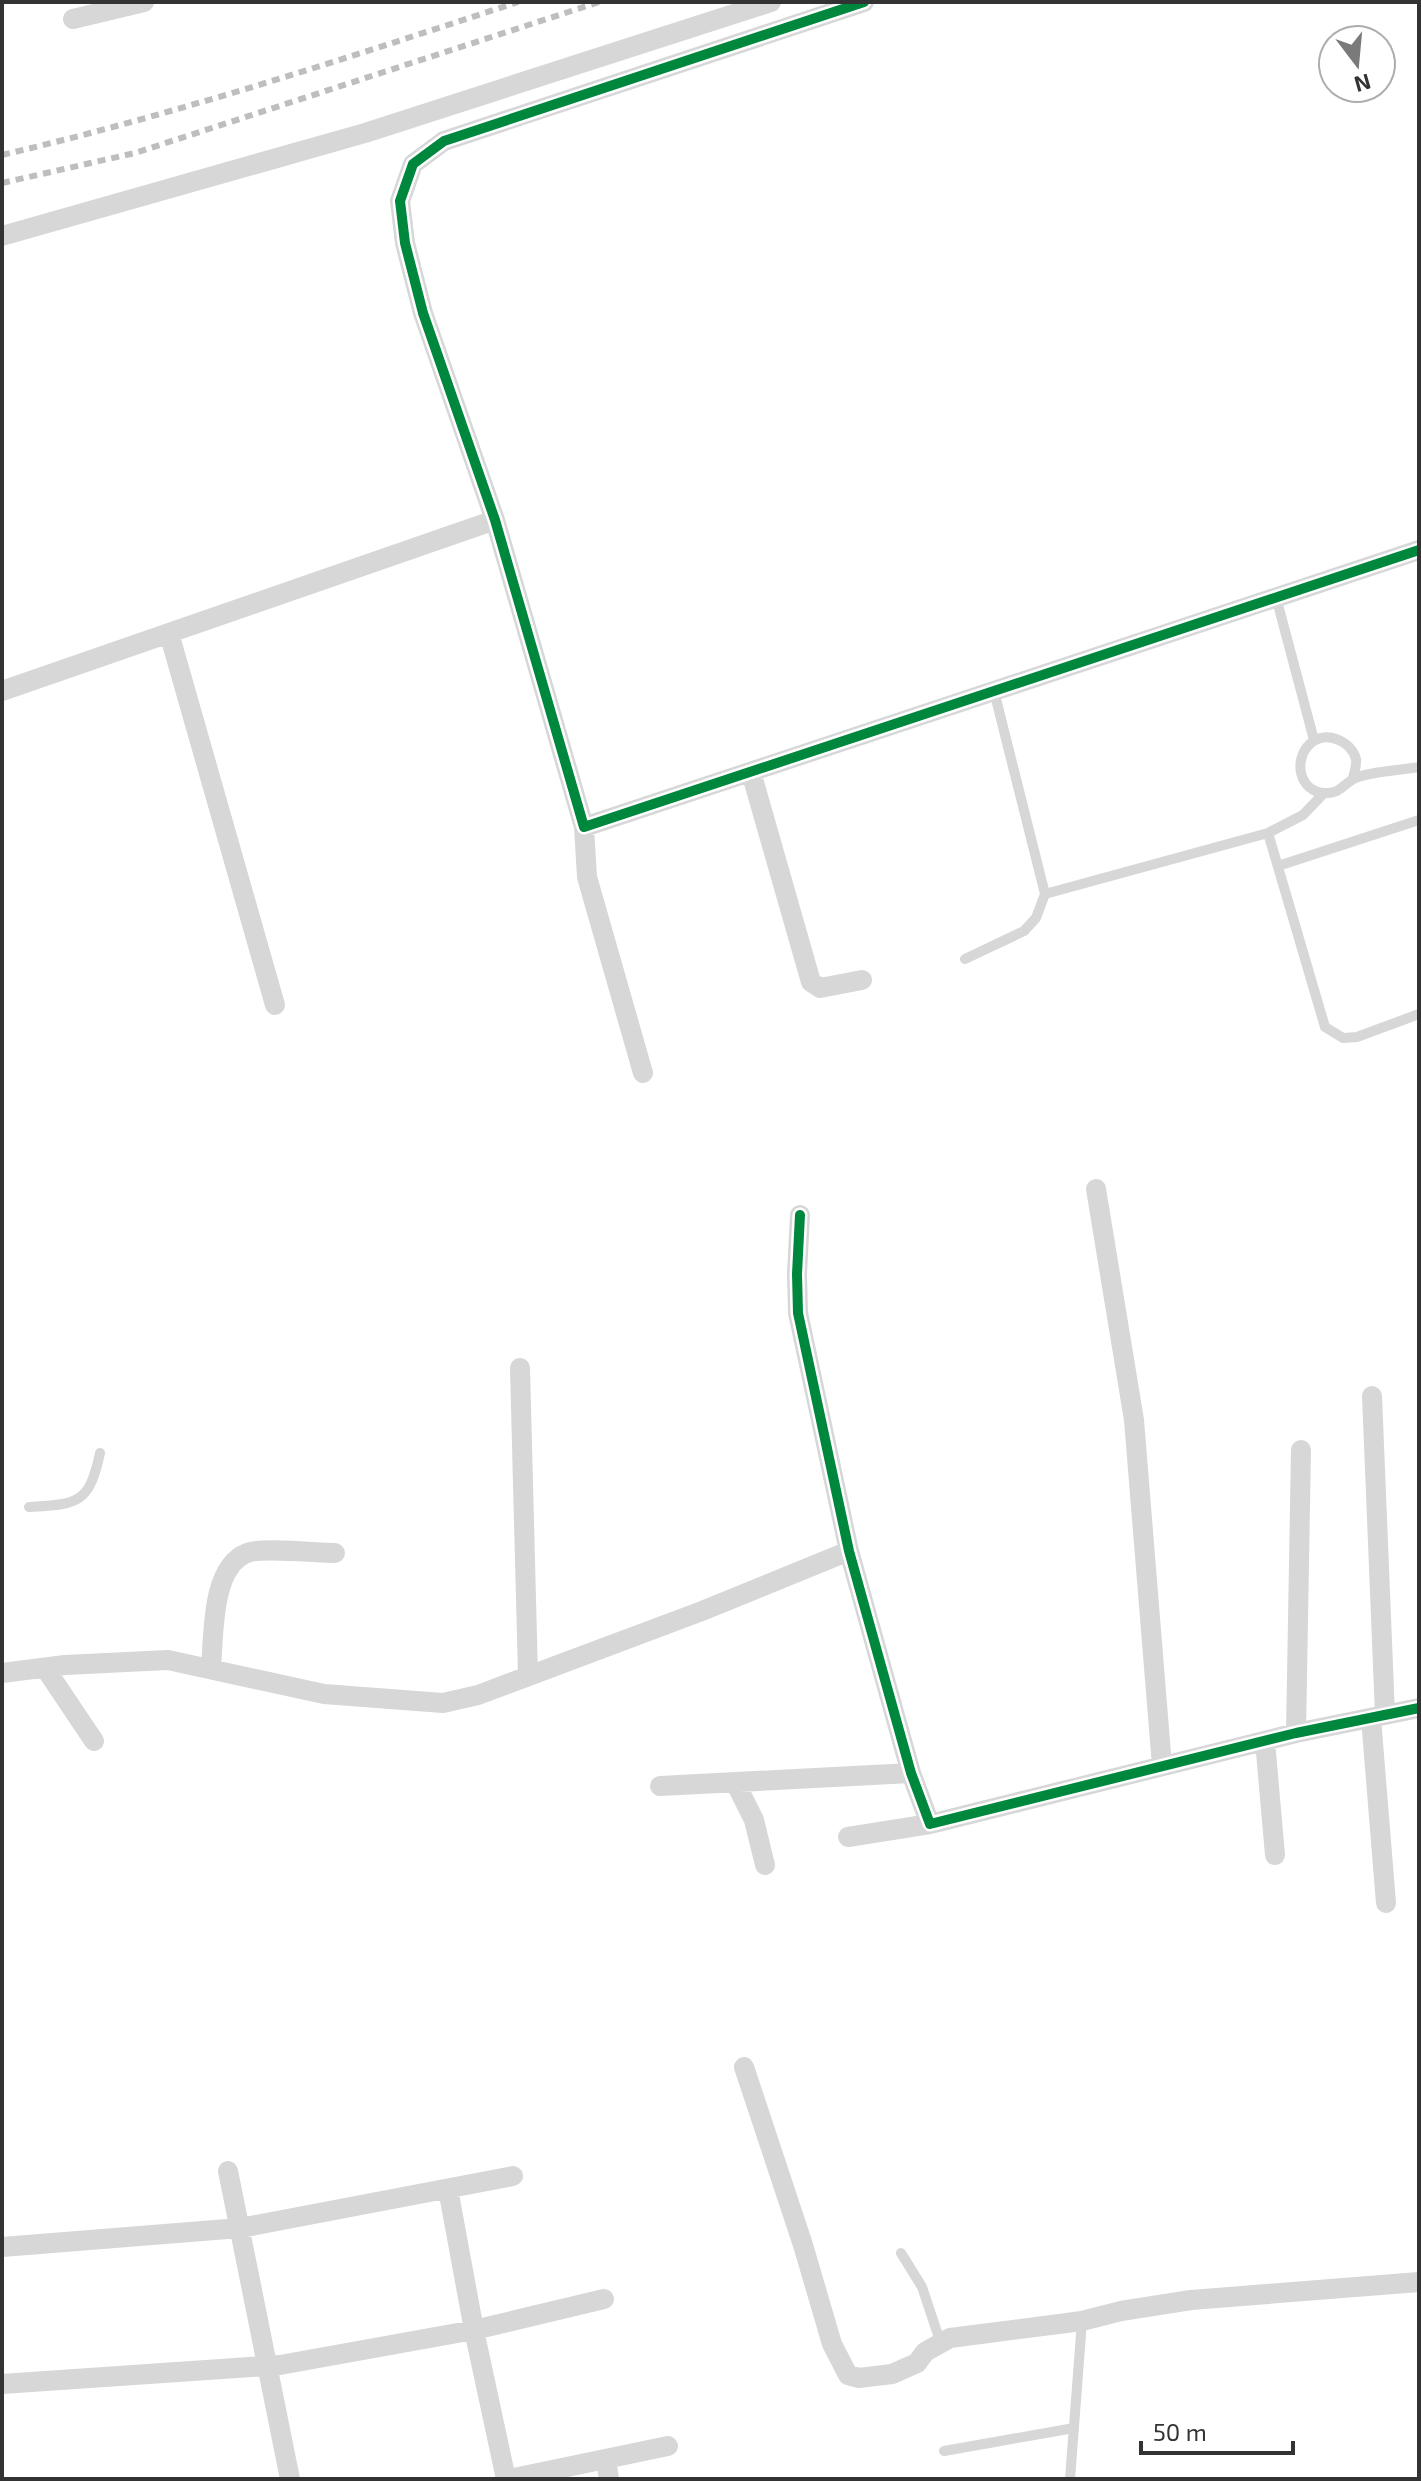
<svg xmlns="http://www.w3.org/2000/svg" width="1421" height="2481" viewBox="0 0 1421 2481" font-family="'Exo 2',sans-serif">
<rect width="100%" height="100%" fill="#fff"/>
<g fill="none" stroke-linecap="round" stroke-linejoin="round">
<path stroke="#d7d7d7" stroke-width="10" d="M1276,597L1314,740
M994,691L1045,894L1268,833L1303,815L1323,794
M1353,778C1354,773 1357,765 1356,759C1351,741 1326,730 1311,743C1293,758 1298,792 1325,793C1338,794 1342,786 1352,780C1363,772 1403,770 1419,767
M1268,833L1325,1027L1343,1038L1357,1037L1419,1014
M1278,866L1419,820
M965,959L1024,931L1036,918L1045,894
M29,1507C77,1504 89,1505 100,1453
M901,2253L922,2287L940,2341
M944,2451L1074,2428
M1070,2479L1082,2321"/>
<path stroke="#d7d7d7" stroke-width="20" d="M864,2L444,141L413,164L400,201L405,243L423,313L495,520L584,827L1419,550
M73,19L144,2
M2,236L365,133L771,2
M169,633L275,1005
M2,691L495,520
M751,772L811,982L820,988L862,980
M584,827L587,877L643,1073
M1096,1189L1134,1420L1162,1766
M800,1215L797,1274L798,1313L849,1551L911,1773L930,1824L1296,1733L1419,1708
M520,1368L528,1676
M1372,1396L1385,1715
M211,1667C214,1634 211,1567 247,1553C261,1547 317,1553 335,1553
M45,1668L94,1741
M2,1673L65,1665L168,1660L324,1694L443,1703L478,1695L702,1611L849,1551
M1371,1718L1386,1903
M1296,1733L1301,1450
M1265,1741L1275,1855
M736,1784L754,1820L765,1865
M660,1786L911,1773
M848,1837L930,1824
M744,2067L803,2245L832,2344L848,2375L859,2378L892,2374L917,2363L925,2352L950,2338L1082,2321L1121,2311L1191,2300L1419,2282
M228,2171L290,2479
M448,2189L474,2330L506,2479
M2,2247L240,2228L513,2176
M2,2384L280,2365L474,2330L604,2299
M606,2459L609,2479
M509,2479L668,2446"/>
<path stroke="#bebebe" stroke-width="6" stroke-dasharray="8 6" stroke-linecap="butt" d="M2,155C177,114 347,58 518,2
M2,183L135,153L599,2"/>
<defs>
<path id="cycleway" d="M864,2L444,141L413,164L400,201L405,243L423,313L495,520L584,827L1419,550
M800,1215L797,1274L798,1313L849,1551L911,1773L930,1824L1296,1733L1419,1708"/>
</defs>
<use href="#cycleway" stroke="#fff" stroke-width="15"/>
<use href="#cycleway" stroke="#00873e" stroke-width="10"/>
</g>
<rect width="1421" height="2481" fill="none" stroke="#333333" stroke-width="8"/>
<g transform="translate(1357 64) rotate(164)"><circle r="38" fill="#ffffff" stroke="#adadad" stroke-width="2"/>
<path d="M0-6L14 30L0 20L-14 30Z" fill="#7a7a7a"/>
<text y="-12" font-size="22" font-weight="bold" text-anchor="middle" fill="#333333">N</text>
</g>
<path d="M1141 2441v12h152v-12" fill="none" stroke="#333333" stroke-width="4"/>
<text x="1153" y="2441" font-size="24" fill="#333333" stroke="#ffffff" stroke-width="6" paint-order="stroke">50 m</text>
</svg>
